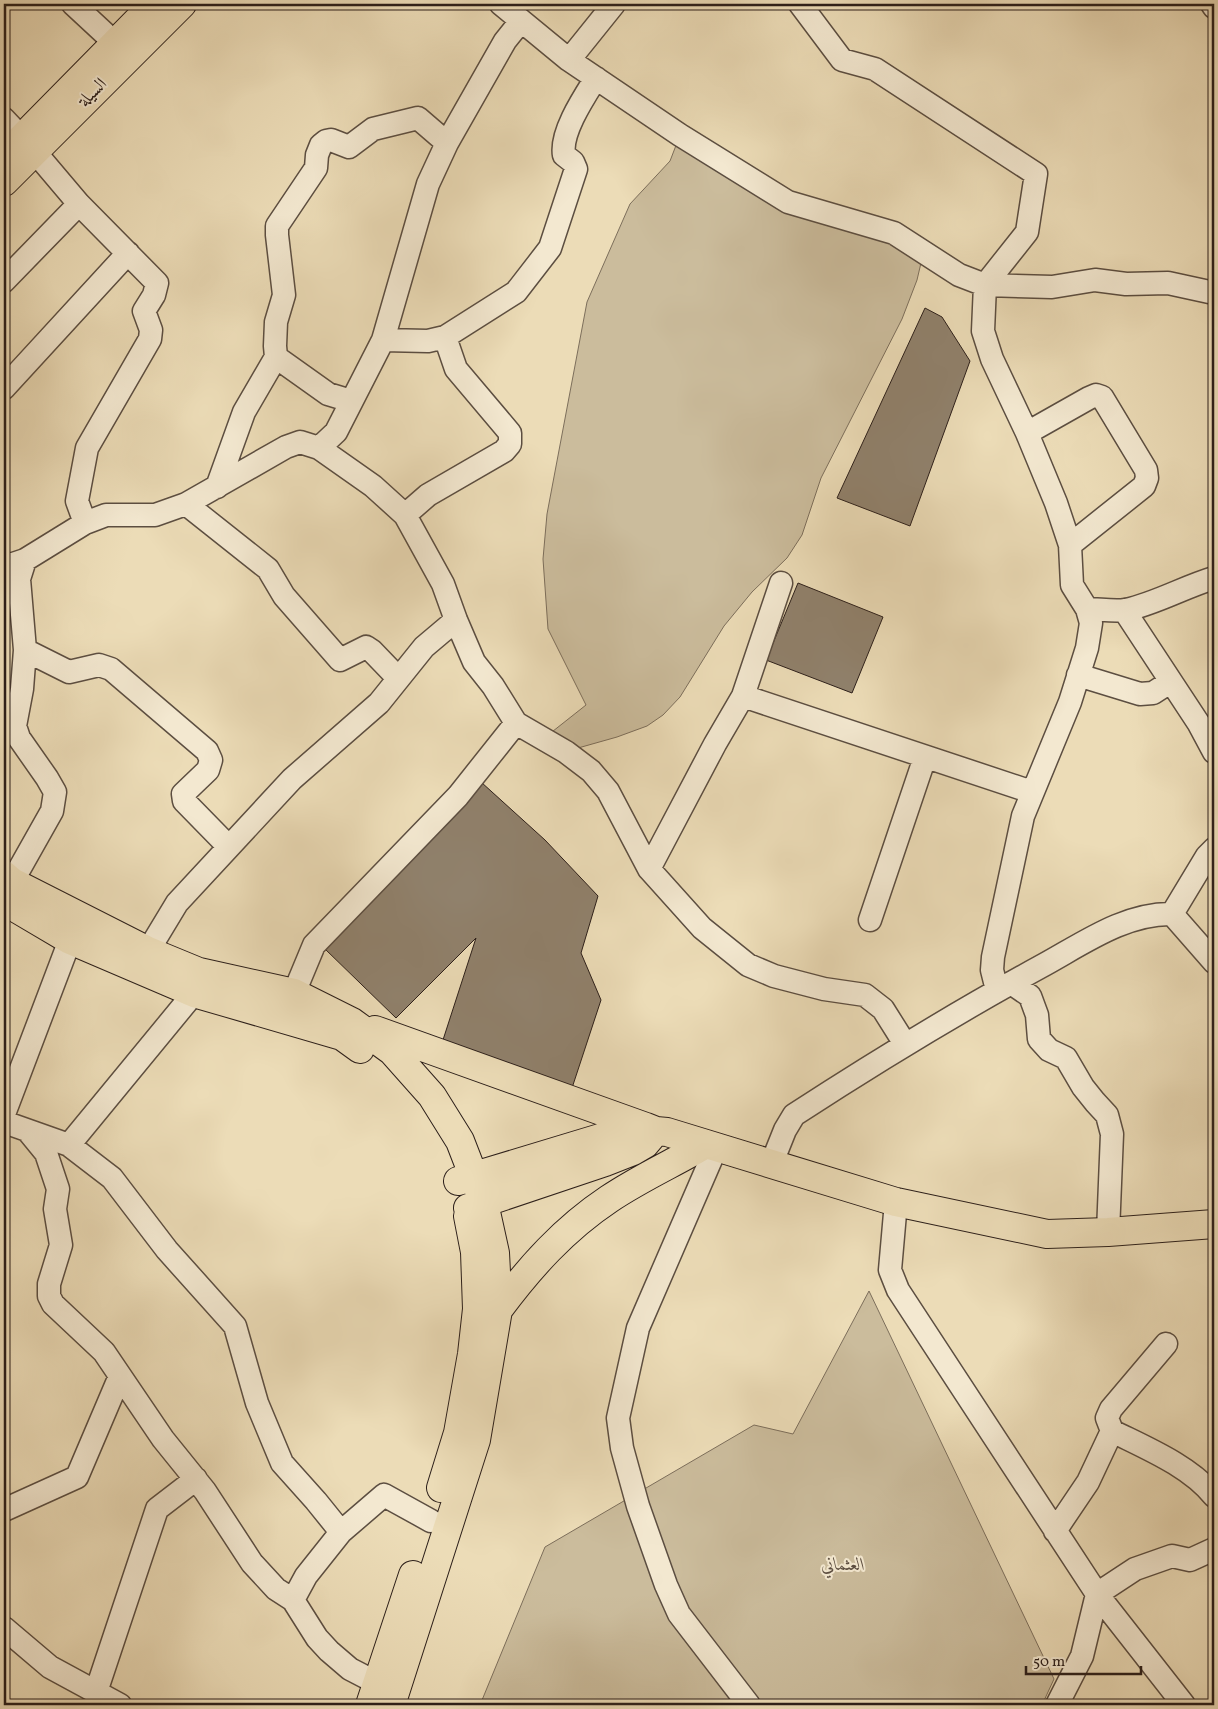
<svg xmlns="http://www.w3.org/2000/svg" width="1218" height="1709" viewBox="0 0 1218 1709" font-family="Vollkorn,Amiri,serif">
<rect width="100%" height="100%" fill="#ecdcb7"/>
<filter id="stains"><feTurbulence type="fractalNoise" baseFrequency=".004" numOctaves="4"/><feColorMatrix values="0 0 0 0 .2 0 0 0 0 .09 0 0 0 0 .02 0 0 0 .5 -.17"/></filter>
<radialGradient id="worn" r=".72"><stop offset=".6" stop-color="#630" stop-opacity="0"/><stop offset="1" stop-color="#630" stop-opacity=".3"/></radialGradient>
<path fill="#cbbc9c" stroke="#7c6e5b" d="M680,135L788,202L924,250L917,280L902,319L821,478L802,535L787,558L752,592L724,626L680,697L663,715L647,726L617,737L571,750L543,739L586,705L548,629L543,559L547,514L587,302L630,204L670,161Z
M869,1291L1054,1679L1042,1705H480L545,1547L754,1425L793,1434Z"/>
<path fill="#90816c" stroke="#2c1f1a" d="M925,308L942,317L970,361L910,526L837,498Z
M798,583L883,617L852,693L766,660Z
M481,782L545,840L598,896L581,953L601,1000L571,1091L442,1043L476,938L396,1018L325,949Z"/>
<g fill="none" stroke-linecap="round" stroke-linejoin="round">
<defs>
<path id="minor" d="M73,4L115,43
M501,4L569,60L680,135L788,202L894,233L959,275L985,285L1052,287L1095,280L1126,284L1168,283L1214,293
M800,4L842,60L875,69L1036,174L1027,232L985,285L983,331L992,359L1027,433L1056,503L1070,545L1072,585L1087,609L1091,623L1087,648L1070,702L1023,816L993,957L992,970L997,990
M1212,4L1214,7
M569,60L614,4
M4,119L22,138
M35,152L79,204L157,283L154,295L144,311L151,330L150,339L87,448L77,501L85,523
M4,281L79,204
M383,340L428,341L445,337L516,292L550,248L576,169L573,162L564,155C560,133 584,97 596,78
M276,357L328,394L351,401
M4,388L128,253
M1027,433L1089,398L1096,395L1102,397L1146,470L1147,478L1144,486L1070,545
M319,448L336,432L383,340L428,184L447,143L505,41L521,21
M217,487L244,412L276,357L275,346L276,322L284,295L277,235V226L316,168L317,155L321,145L326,141L331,140L349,147L373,129L418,118L447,143
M186,504L268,569L284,596L340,660L366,647L372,651L398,678
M405,515L428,495L504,451L510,444V433L456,369L445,337
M4,563L10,565L25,560L85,523L106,515H155L186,504L286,447L300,442L319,448L373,486L405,515L443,584L456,620L474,662L493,686L516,723L566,752L591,771L608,791L649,869L702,928L748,965L774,976L824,989L865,995L883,1009L905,1044
M1087,609C1099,609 1114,612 1126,610C1157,603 1184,587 1214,578
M1124,610L1199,724L1214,752
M25,650L69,672L99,665L111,669L207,751L211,760L208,770L183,794L184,801L229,847
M1078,675L1140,694L1153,693L1170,682
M743,696L1032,792
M649,869L715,744L743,696L781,583
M12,882L52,811L55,792L47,778L19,738L15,726L22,689L25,650L19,579L25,560
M1172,914L1207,856L1214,849
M870,920L925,757
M148,951L177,903L292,779L379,703L424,647L456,620
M1011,983L1030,996L1037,1015L1039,1039L1049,1050L1066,1058L1083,1087L1095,1102L1107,1115L1112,1134L1108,1232
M294,993L314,945L458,796L516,723
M4,1114L70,940
M4,1122L69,1145L194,993
M28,1131L46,1153L58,1189L55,1209L61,1245L49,1284V1296L53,1304L104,1352L163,1439L205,1491L252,1563L276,1589L293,1600L317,1638L329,1651L350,1669L377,1683
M69,1145L112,1178L167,1250L235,1326L257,1403L282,1463L316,1501L341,1532
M716,1148L638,1328L618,1418L622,1448L638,1506L666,1585L679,1614L749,1705
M771,1165L785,1130L794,1115C874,1063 956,1013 1040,967C1081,945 1124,913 1172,914L1214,962
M896,1202L890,1270L898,1290L1097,1594L1184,1705
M1112,1431L1107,1418L1111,1409L1166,1344
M4,1510L77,1477L120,1376
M1055,1531L1088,1482L1112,1431C1146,1448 1190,1466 1214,1496
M293,1600L306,1576L341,1532L384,1495L431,1521
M4,1628L50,1667L120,1705
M96,1692L157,1509L196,1479
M1057,1705L1082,1656L1097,1594L1135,1569L1172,1556L1190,1560L1214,1549"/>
<path id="major" d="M13,147L154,4
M4,182L182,4
M4,875L12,882L148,951L199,972L294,993L352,1022L392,1051L432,1096L460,1141L484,1203L495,1253L498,1310L476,1440L391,1705
M4,901L70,940L194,993L342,1036L360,1049
M375,1030L646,1127
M458,1181L620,1132L646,1127L656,1131L667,1132L896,1202L1047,1234L1108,1232L1214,1224
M468,1208L605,1162L633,1151L645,1144L656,1131
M498,1310C530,1267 564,1229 609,1199C640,1178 674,1163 706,1144
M441,1488L458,1433L472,1354L477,1309L475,1252L468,1216
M370,1705L413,1575"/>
</defs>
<use href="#minor" stroke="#5c4e41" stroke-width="25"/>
<use href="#major" stroke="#2c1f1a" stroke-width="30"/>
<use href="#minor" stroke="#f3e8d0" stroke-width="22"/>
<use href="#major" stroke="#ecdcb7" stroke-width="28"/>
</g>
<g text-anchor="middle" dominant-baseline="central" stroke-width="4" stroke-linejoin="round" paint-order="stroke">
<g font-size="18" fill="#2c1f1a" stroke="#f3e8d0">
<text transform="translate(93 93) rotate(-45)">السيلة</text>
</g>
<g font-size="18" font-style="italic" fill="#5c4e41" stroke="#f3e8d0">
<text x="843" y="1565">العثماني</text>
</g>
</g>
<rect width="1218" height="1709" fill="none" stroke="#ecdcb7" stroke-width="20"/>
<rect x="5" y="5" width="1208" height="1699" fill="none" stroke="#2c1f1a" stroke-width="2.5"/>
<rect x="10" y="10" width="1198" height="1689" fill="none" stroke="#2c1f1a"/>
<path d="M1026 1666v8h115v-8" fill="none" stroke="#2c1f1a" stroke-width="2.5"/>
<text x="1033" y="1666" font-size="15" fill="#2c1f1a" stroke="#f3e8d0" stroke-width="4" paint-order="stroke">50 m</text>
<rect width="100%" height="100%" filter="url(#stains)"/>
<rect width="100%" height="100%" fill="url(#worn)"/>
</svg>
